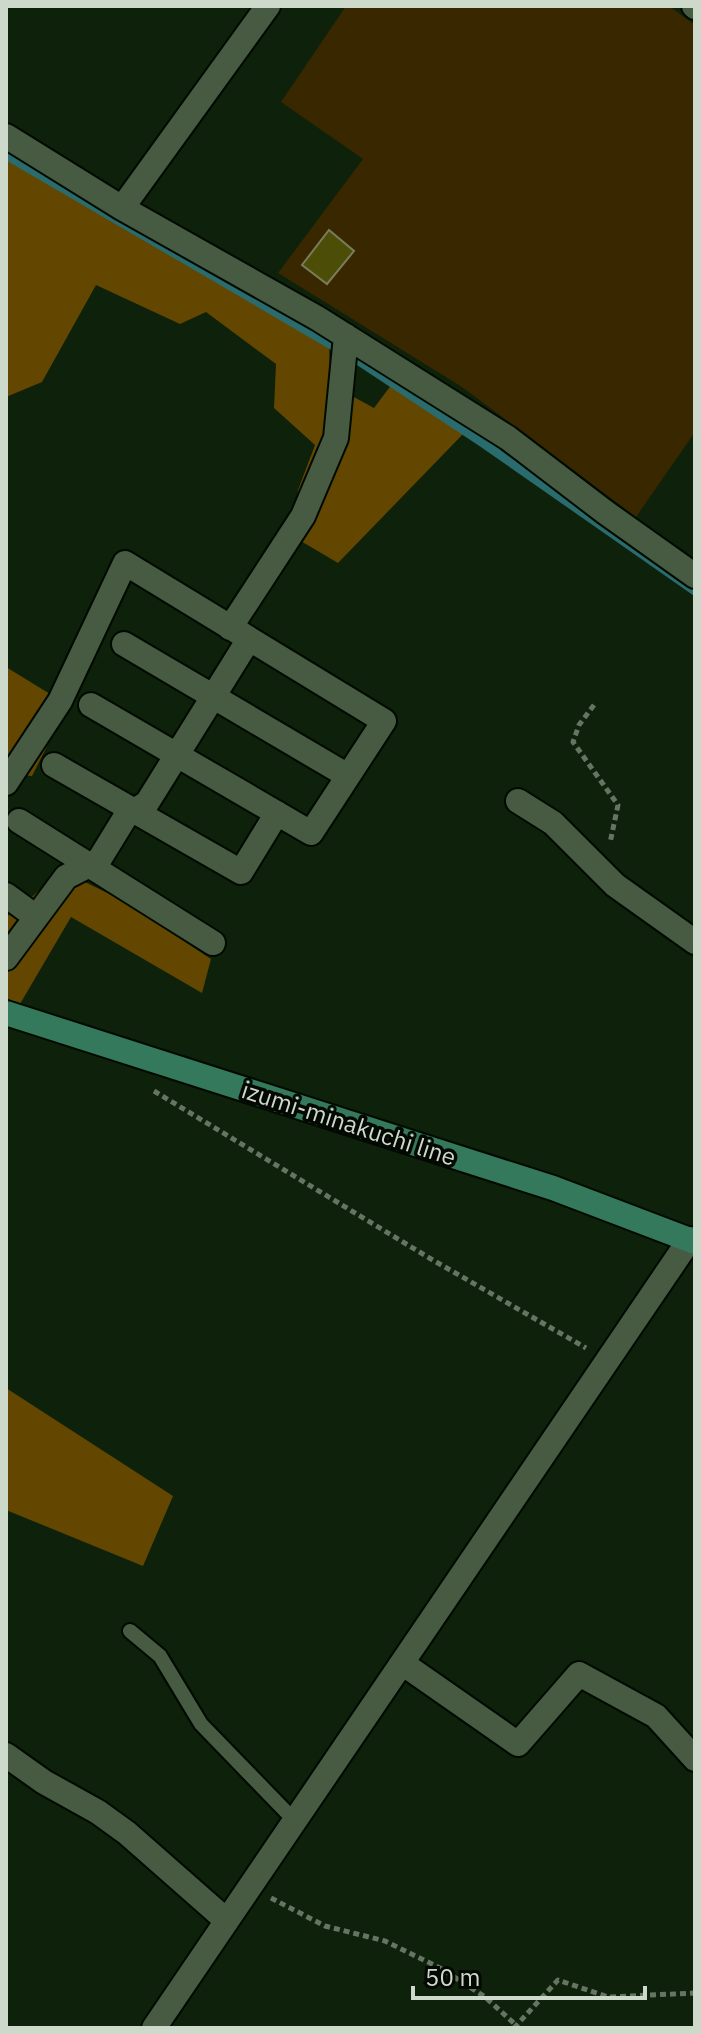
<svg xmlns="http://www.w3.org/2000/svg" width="701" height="2034" viewBox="0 0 701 2034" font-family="'IBM Plex Sans',sans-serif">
<rect width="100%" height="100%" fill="#0e210b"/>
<path fill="#392700" d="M346,6H669L695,25V432L636,517L462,387L278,273L363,159L281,102Z"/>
<path fill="#634600" d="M6,149L329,340L330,384L374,408L392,384L464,433L338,563L294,537L298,490L315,445L274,408L276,364L206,312L180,324L96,285L42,382L6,397Z
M6,667L68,705L32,776L6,774Z
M60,870L120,899L211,959L202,993L71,917L20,1004L6,998V917L33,896Z
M6,1388L173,1496L143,1566L6,1510Z"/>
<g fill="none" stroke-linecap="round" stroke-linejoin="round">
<path stroke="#2a6b6d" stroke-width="9" d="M6,155L359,361L483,443L695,591"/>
</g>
<path fill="#4c4e07" stroke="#797c5c" stroke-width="2" d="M329,230L354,251L327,284L302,265Z"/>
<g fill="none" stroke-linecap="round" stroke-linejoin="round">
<defs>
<path id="lane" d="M130,1631L160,1656L201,1724L295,1821"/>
<path id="street" d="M694,6L695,7
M6,136L122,208L317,318L508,438L605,512L695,576
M122,208L268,6
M230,628L303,516L336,438L346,336
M124,644L348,776
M54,765L241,872L277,813
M6,783L60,701L125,563L384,721L311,833L91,705
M518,801L553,823L615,885L695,942
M19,821L213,943
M6,895L36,917
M6,958L66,877L99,860L126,816L147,803L249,639
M402,1663L518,1744L579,1674L656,1716L695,1759
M6,1755L44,1782L98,1812L127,1833L227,1921
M154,2028L690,1239"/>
<path id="secondary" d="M6,1013L553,1188L695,1242"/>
</defs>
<use href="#lane" stroke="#000a00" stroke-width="18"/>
<use href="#street" stroke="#000a00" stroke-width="28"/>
<use href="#secondary" stroke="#000a00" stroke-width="28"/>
<path stroke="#657562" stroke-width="5" stroke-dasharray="6 4" stroke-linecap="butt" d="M594,705L579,725L573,742L618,805L610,843
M154,1091L431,1259L586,1348
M271,1898L325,1926L385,1941L442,1969L485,1997L516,2025
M514,2028L558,1980L608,1997L695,1993"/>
<use href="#lane" stroke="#465b42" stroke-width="14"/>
<use href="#street" stroke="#465b42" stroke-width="24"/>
<use href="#secondary" stroke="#34795b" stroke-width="24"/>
</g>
<g text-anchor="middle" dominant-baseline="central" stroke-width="7" stroke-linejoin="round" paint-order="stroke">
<g font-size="24" fill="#cdd9cb" stroke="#030802">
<text transform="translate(349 1123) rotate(18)">izumi-minakuchi line</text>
</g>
</g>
<rect width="701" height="2034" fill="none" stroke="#cdd9cb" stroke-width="16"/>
<path d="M413 1986v12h232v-12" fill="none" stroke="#cdd9cb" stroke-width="4"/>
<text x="425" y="1986" font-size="24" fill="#cdd9cb" stroke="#030802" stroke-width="6" paint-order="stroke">50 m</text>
</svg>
